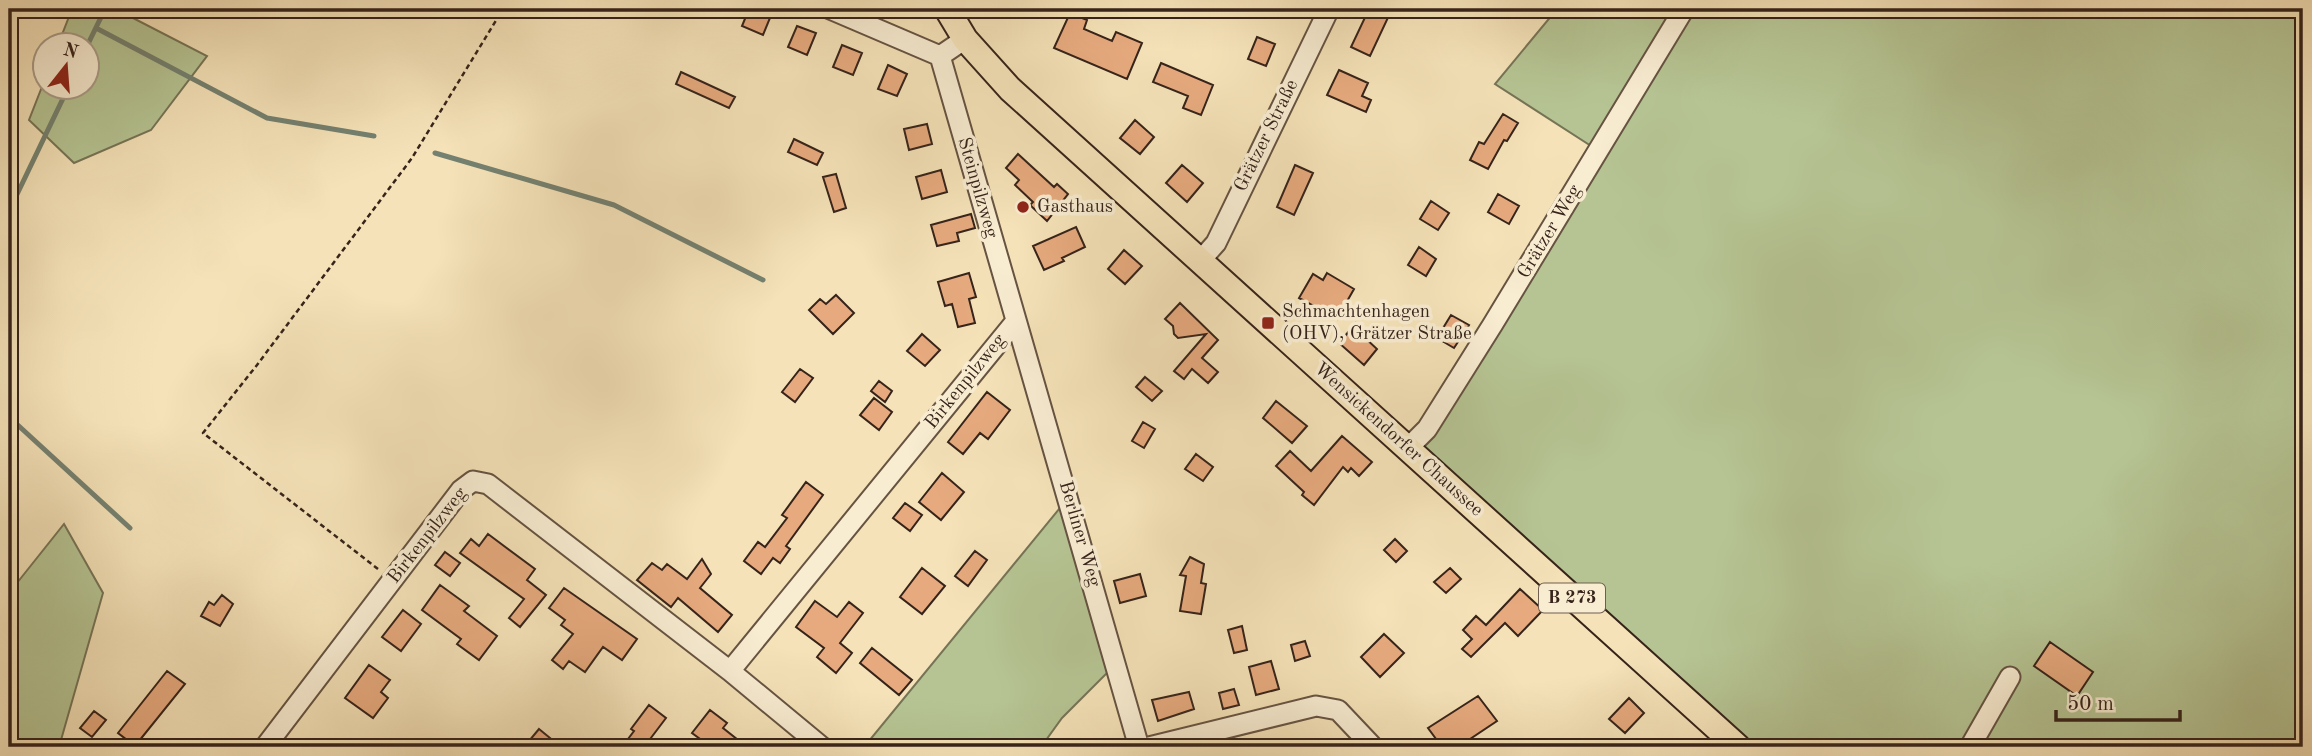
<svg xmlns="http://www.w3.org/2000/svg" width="2312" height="756" viewBox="0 0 2312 756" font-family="'Old Standard TT',serif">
<rect width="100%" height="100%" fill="#f5e2b8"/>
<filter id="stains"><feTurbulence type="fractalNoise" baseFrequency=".00286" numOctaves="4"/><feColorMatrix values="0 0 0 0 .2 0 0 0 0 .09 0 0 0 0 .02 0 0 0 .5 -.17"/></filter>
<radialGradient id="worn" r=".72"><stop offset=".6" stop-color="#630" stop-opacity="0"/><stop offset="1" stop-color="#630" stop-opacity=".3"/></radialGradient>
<path fill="#b6c493" stroke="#767456" stroke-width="2" d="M72,9H104L133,18L207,56L151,130L74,163L29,120L45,79L46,88H88V46L58,45Z
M1557,9H2303V747H1744L1418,453L1605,155L1495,84Z
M1064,503L1110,670L1062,718L1041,747H864Z
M64,524L103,593L59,747H9V593Z"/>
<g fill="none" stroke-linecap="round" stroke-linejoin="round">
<path stroke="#748170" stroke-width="5" d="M96,28L267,118L374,136
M87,46L105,9
M435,153L614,205L763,280
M9,211L68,88
M9,417L130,528"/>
</g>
<path fill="#e6aa7e" stroke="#36231a" stroke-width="2" d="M749,9H762L772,13L763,35L742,26Z
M1369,9H1392L1370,56L1351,47Z
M1070,13L1087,20L1084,29L1112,41L1116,32L1142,43L1127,79L1054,48Z
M797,26L816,33L807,55L788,47Z
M1257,37L1275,44L1266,66L1248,59Z
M842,45L862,53L853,75L833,67Z
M1161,63L1213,85L1201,115L1183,108L1188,96L1153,82Z
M888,65L907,74L897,96L878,89Z
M1339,70L1368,83L1362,96L1371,100L1366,112L1327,95Z
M681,72L735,97L729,108L676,84Z
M1503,114L1518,123L1507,141L1504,140L1488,169L1470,160L1479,142L1484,144Z
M1135,120L1154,137L1140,154L1120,138Z
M927,124L932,144L909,150L904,129Z
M794,139L823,153L817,165L788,152Z
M1018,154L1054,187L1057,184L1068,194L1047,221L1030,205L1033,202L1015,185L1019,180L1006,168Z
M1182,165L1203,183L1187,202L1166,183Z
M1295,165L1313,173L1294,215L1277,207Z
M941,170L947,192L922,199L916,177Z
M836,174L846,208L834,212L823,177Z
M1498,194L1519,206L1509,224L1488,212Z
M1431,201L1449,213L1438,230L1420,219Z
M971,214L975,228L957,233L959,241L937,246L931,225Z
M1076,227L1085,247L1062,258L1064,261L1044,270L1033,246Z
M1419,247L1436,259L1426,276L1408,265Z
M1124,250L1142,266L1125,284L1108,269Z
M969,273L976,297L969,299L975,323L958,327L952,304L945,306L938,282Z
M1327,273L1354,289L1337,319L1299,298L1313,274L1323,280Z
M836,295L854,313L833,334L809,310L820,299L826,304Z
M1180,303L1218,340L1202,358L1218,372L1208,383L1192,369L1184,379L1174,371L1206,334L1178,338L1174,334L1173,326L1165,319Z
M1451,315L1469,325L1454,348L1437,338Z
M1356,323L1368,333L1364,337L1377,349L1364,365L1339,343Z
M922,334L940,350L925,366L907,351Z
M800,369L813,378L795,402L782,392Z
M1145,377L1162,391L1152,401L1136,387Z
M879,381L892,391L885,402L871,391Z
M987,392L1010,410L988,439L980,433L963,454L948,442Z
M874,398L892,412L879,430L860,415Z
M1276,401L1307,426L1292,443L1263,418Z
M1143,422L1155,429L1144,448L1132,441Z
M1342,436L1372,462L1359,476L1351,468L1348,472L1343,467L1314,505L1302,495L1304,492L1276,466L1290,451L1311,471Z
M1196,454L1213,467L1203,481L1185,469Z
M942,473L964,492L941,520L919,502Z
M806,482L823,495L786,546L790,549L780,563L773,558L761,574L744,561L758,542L765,547L787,518L782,515Z
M905,503L922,515L910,531L893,518Z
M488,534L535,569L527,580L546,595L520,627L509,618L524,599L460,553L471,539L479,546Z
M1395,539L1407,551L1396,562L1384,550Z
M975,551L987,560L968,586L955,576Z
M445,552L460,563L450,576L435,565Z
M1190,557L1204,564L1201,583L1206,584L1201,614L1180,611L1186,576L1180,575Z
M702,559L711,574L700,588L732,615L718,632L678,598L671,607L637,580L652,563L662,570L667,564L687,579Z
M922,568L945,586L922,614L900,597Z
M1450,568L1461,579L1446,593L1434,582Z
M1140,574L1146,596L1120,603L1114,581Z
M440,585L469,606L464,611L497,636L479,660L457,644L461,639L422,610Z
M564,588L637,639L622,660L603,647L585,672L569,661L563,669L552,660L573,634L561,625L565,620L549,608Z
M1520,589L1543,610L1518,636L1505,623L1471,657L1462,649L1472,639L1463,630L1476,616L1486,625Z
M222,595L233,604L220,626L201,616L209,602L214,605Z
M815,601L837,617L849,602L863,613L840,643L852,653L836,673L817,657L824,648L796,627Z
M403,610L421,624L401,651L382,637Z
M1242,626L1247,650L1234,653L1228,630Z
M1384,634L1404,653L1380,677L1361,657Z
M1305,641L1310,656L1295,661L1291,645Z
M2050,642L2093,672L2077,696L2034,666Z
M872,648L912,680L899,695L860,663Z
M1271,661L1279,689L1256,695L1249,667Z
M369,665L390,680L381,692L388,698L373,718L345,698Z
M167,671L185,684L135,746L118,733Z
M1234,689L1239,705L1223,709L1219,693Z
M1189,692L1194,709L1158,721L1152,700Z
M1478,696L1497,721L1458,747H1442L1428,728Z
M1629,698L1644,713L1625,733L1609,719Z
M649,705L666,718L644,747H622L634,731L631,729Z
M710,710L727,723L723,728L747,747H711L692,733Z
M94,711L106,720L92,737L80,728Z
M539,729L561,747H524Z"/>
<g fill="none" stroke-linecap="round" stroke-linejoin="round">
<defs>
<path id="minor" d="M830,9L940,56
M965,39L940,56L1139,747
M1200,261L1216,243L1329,9
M1407,449L1427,429L1493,324L1684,9
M730,671L822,747
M265,747L461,490L473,481L488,484L730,671L1016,321
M1149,747L1316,706L1338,710L1373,747
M1970,747L2010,677"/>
<path id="major" d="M947,9L965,39L1010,89L1738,747"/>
</defs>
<use href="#minor" stroke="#665342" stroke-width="23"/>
<use href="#major" stroke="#36231a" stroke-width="28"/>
<path stroke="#36231a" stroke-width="2.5" stroke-dasharray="5 3.5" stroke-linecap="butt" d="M378,569L203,433L257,365L412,158L503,9"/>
<use href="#minor" stroke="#f8ecd1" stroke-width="19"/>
<use href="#major" stroke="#f5e2b8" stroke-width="24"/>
</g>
<g fill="#8f2418" stroke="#f8ecd1" stroke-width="2.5">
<circle cx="1023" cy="207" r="7"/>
<rect x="1261" y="316" width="14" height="14" rx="3.5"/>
</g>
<g text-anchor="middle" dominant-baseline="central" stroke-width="7" stroke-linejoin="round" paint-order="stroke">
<rect fill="#f8ecd1" stroke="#705f51" stroke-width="2" x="1539" y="583.5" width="66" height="29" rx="5"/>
<g font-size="18" font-weight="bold" fill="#36231a">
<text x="1572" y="598">B 273</text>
</g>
<g font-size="19" fill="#36231a" stroke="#f8ecd1">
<text transform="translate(1267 136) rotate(-64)">Grätzer Straße</text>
<text transform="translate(977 188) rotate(74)">Steinpilzweg</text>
<text transform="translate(1550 232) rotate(-59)">Grätzer Weg</text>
<text transform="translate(966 382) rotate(-51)">Birkenpilzweg</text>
<text transform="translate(1398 440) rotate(42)">Wensickendorfer Chaussee</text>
<text transform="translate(1079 534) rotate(74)">Berliner Weg</text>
<text transform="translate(428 536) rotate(-52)">Birkenpilzweg</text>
</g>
<g font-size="19" fill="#36231a" stroke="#f8ecd1" text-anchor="start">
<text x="1037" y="207">Gasthaus</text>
<text x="1282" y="312">Schmachtenhagen<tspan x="1282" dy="22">(OHV), Grätzer Straße</tspan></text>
</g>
</g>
<rect width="2312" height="756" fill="none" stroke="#f5e2b8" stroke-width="35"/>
<rect x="10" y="10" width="2291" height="735" fill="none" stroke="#36231a" stroke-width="3.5"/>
<rect x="18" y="18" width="2277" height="721" fill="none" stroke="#36231a" stroke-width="2"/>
<g transform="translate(66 66) rotate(17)"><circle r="33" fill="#f8ecd1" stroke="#aa9c88" stroke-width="2"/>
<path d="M0-5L12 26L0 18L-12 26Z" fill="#8f2418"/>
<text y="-10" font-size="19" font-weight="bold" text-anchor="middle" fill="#36231a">N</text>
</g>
<path d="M2056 710v10h124v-10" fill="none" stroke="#36231a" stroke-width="3.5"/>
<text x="2067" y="710" font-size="21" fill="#36231a" stroke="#f8ecd1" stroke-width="5" paint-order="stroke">50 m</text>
<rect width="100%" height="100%" filter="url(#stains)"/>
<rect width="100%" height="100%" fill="url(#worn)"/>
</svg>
